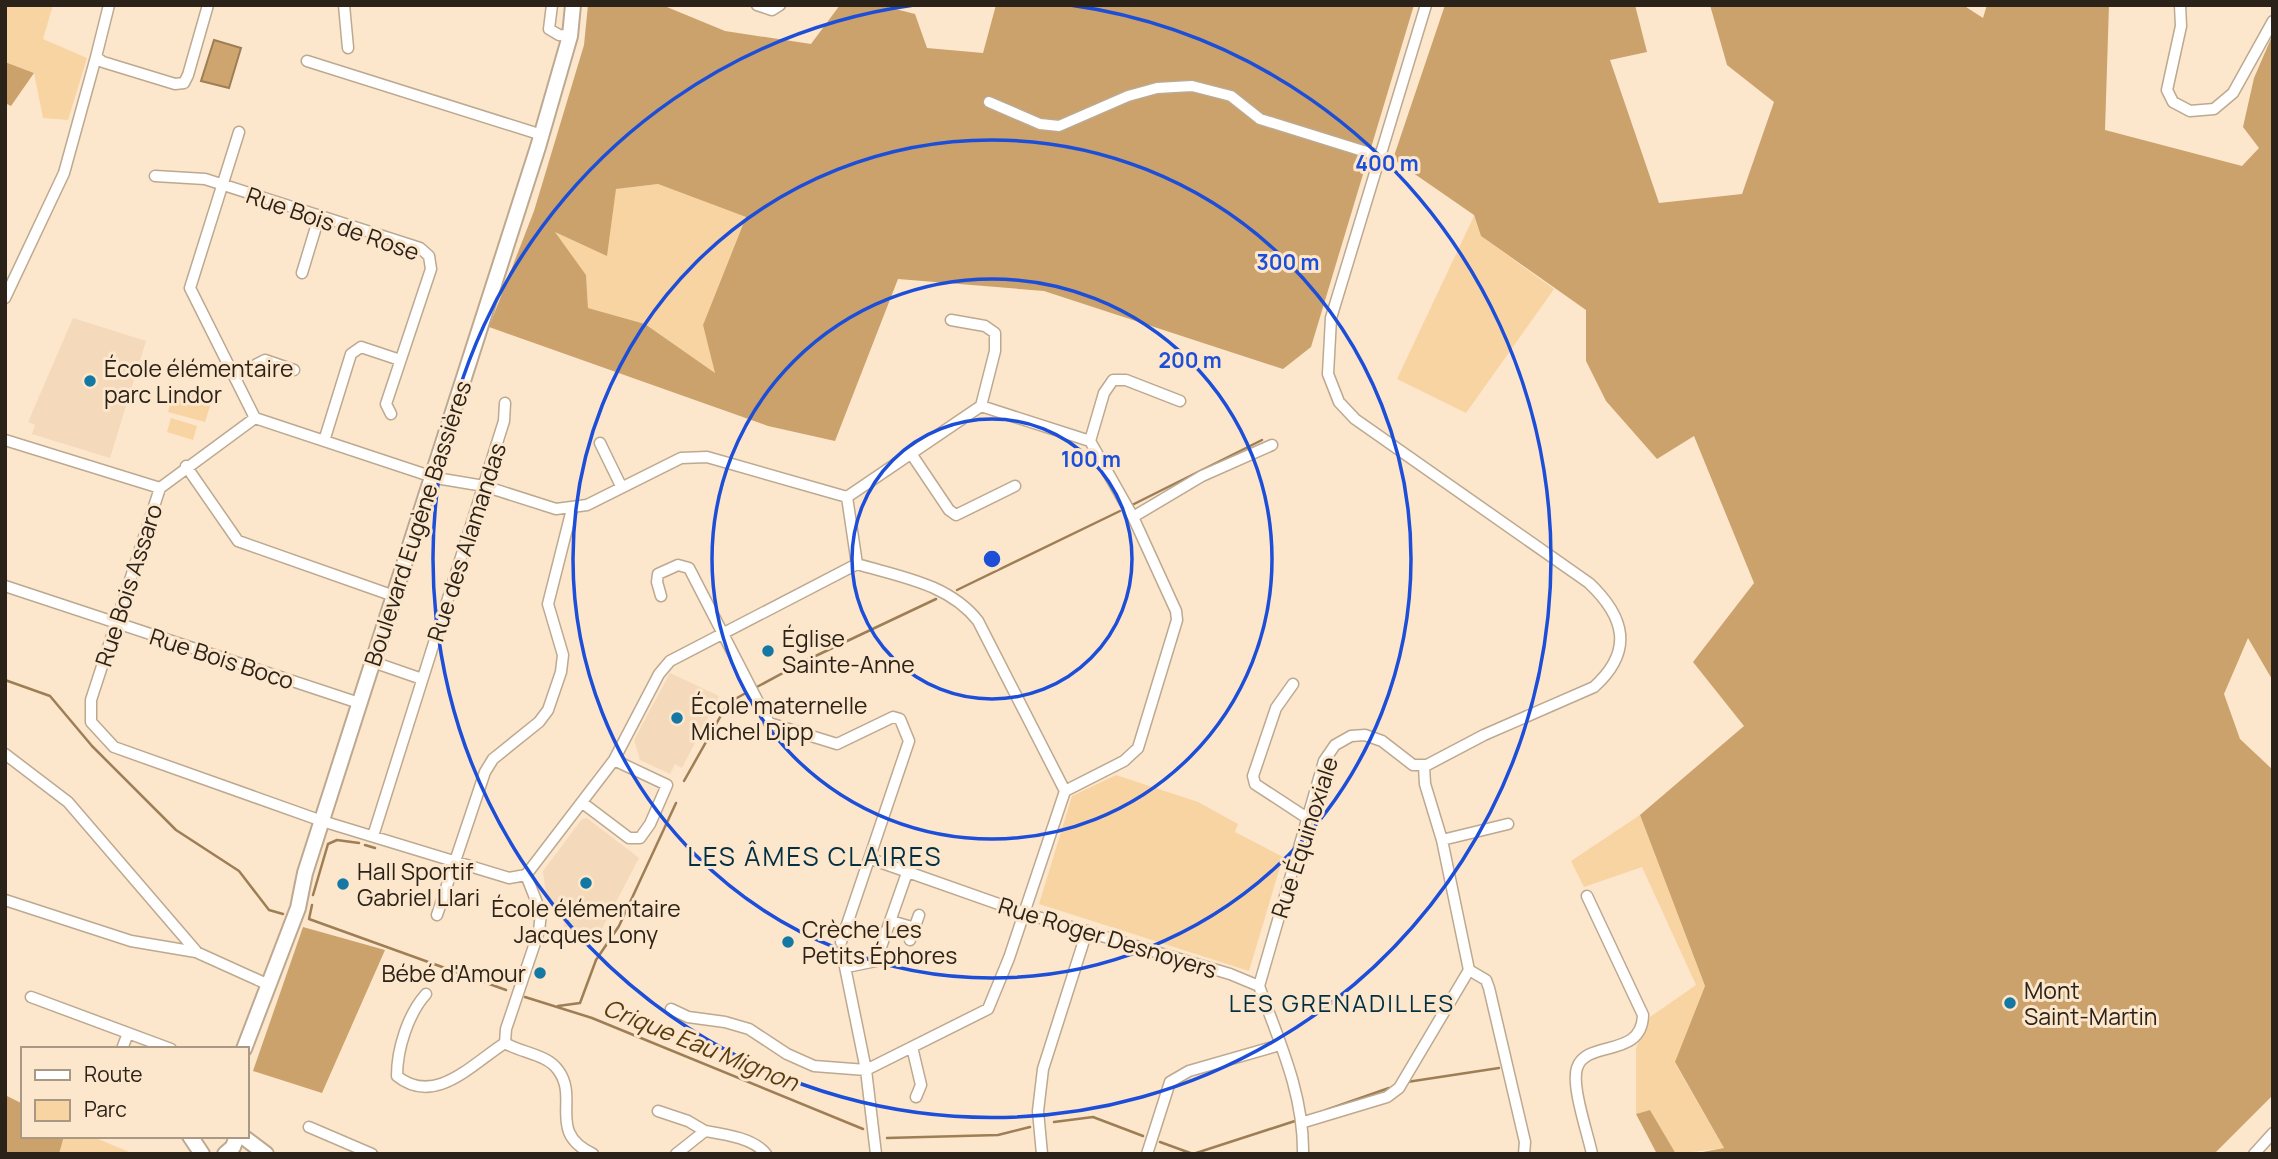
<svg xmlns="http://www.w3.org/2000/svg" width="2278" height="1159" viewBox="0 0 2278 1159" font-family="Manrope,sans-serif">
<rect width="100%" height="100%" fill="#fce6cc"/>
<path fill="#f4daba" d="M73,318L146,341L110,458L32,434L35,425L28,422Z
M670,673L719,696L682,768L675,764L670,774L640,760L634,740Z
M587,818L639,858L595,942L563,931L564,923L546,895L543,871L582,819Z"/>
<path fill="#f9d4a3" d="M5,5H53L43,39L87,58L68,120L43,118L34,73L5,62Z
M658,184L746,217L703,325L716,374L645,324L588,308L586,275L554,231L615,189Z
M1474,216L1481,236L1554,289L1466,413L1397,379Z
M174,389L212,400L205,422L168,412Z
M171,418L197,426L193,440L167,432Z
M1116,775L1198,802L1238,824L1235,832L1283,857L1249,971L1039,904L1072,796Z
M1640,815L1705,986L1675,1063L1724,1148L1676,1154L1650,1110L1636,1114V1048L1650,1017L1696,985L1642,867L1584,887L1571,861Z
M64,1136H91L134,1154H59Z"/>
<path fill="#cba26b" fill-rule="evenodd" d="M588,5H662L725,31L811,44L840,5H880L915,14L927,48L983,53L996,5H1414L1311,347L1283,369L1044,291L898,279L835,441L768,426L489,327L534,211L584,45ZM658,184L746,217L703,325L715,373L645,324L588,308L586,275L555,232L607,256L616,189Z
M1445,5H1635L1647,52L1610,60L1659,203L1742,194L1774,102L1727,65L1710,5H1963L1983,18L1987,5H2109L2105,130L2242,166L2259,148L2243,127L2254,78L2273,34V681L2248,638L2224,694L2240,739L2273,770V1095L2214,1154H1692L1724,1148L1675,1062L1705,986L1640,815L1744,726L1693,662L1754,583L1694,436L1657,459L1606,401L1586,361V310L1481,236L1474,215L1393,159Z
M5,62L34,73L11,106L5,103Z
M303,927L385,950L322,1093L253,1071Z
M5,1095L23,1104V1136H64L59,1154H5Z
M1650,1110L1676,1154H1657L1636,1114Z"/>
<path fill="#cfa56f" stroke="#9e7e55" stroke-width="2" d="M214,40L241,48L229,88L201,81Z"/>
<g fill="none" stroke-linecap="round" stroke-linejoin="round">
<path stroke="#9e7e55" stroke-width="2.5" d="M1132,505L1262,440
M957,590L1120,511
M5,680L50,696L92,746L176,830L239,871L269,910L283,914
M755,688L807,660L936,599
M684,781L728,703L744,694
M365,845L375,848
M313,895L328,844L337,840L359,843
M312,905L309,919L506,990
M525,997L592,1018L863,1129
M558,1006L580,1003L596,960L619,926L676,803
M1407,1082L1499,1068
M1326,1110L1389,1088
M1054,1122L1093,1117L1143,1136
M887,1138L998,1135L1030,1127
M1160,1142L1193,1154L1298,1120"/>
<defs>
<path id="street" d="M109,5L96,57L103,62L175,84L184,83L188,75L208,5
M344,5L348,48
M552,5L549,29L559,35L570,36
M757,5L772,10L780,5
M2180,5L2181,26L2167,90L2173,102L2190,111L2214,109L2233,93L2273,21
M307,61L542,135
M989,102L1040,124L1059,126L1128,96L1157,88L1192,86L1231,96L1260,119L1379,156
M239,132L190,288L255,418
M155,176L205,179L420,248L429,256L431,269L386,404L391,414
M302,273L319,217
M5,298L64,173L96,57
M951,320L985,326L995,333V351L981,406
M234,376L265,360L294,370
M255,418L160,488L91,700V722L114,747L322,821L509,878L526,875L614,760L659,674L670,661L857,564C901,577 949,584 978,621L1065,791
M255,418L436,478L484,486L556,509L587,505L681,458L707,457L847,497
M5,440L160,488
M324,441L351,354L361,347L400,360
M1090,441L1104,393L1113,380H1126L1180,401
M600,443L621,486
M910,452L949,510L956,515L1015,486
M186,466L238,541L394,596
M847,497L981,406L1090,441L1133,517L1176,611L1177,620L1138,748L1124,761L1065,791
M847,497L857,564
M1133,517L1202,476L1272,445
M5,586L359,703
M661,596L657,582L658,574L678,565L689,568L769,723L837,744L893,717L900,719L909,741L841,942
M373,662L422,679
M1293,684L1276,708L1253,776L1255,784L1307,818
M5,754L68,802L196,951
M1424,766L1425,784L1442,840L1469,970
M584,804L629,838H640L650,824L667,785L614,760
M373,836L504,421L505,403
M1442,840L1508,824
M871,859L1024,913L1230,974L1259,986C1279,1041 1304,1094 1303,1154
M526,875L541,913L539,931L506,1029L505,1043C521,1053 547,1054 558,1070C580,1099 546,1132 593,1154
M1587,896L1643,1015C1642,1059 1586,1039 1577,1068C1571,1086 1588,1134 1592,1154
M5,900L131,941L196,952L269,985
M437,915L485,772L493,759L539,722L548,710L561,672L563,655L548,604L572,509
M891,921L915,928
M910,940L919,915
M843,957L866,1070L876,1154
M847,967L876,961L907,873
M1469,970L1486,980L1489,988L1525,1142L1524,1154
M1259,986L1324,761L1335,745L1351,736L1365,735L1382,741L1413,765H1427L1484,735L1594,687C1634,651 1625,617 1589,583L1355,419L1339,402L1328,374L1331,318L1426,5
M426,994C408,1014 397,1049 397,1076C435,1107 473,1063 505,1043
M31,997L171,1049
M671,1009L688,1017L725,1022L749,1029L787,1054L814,1066L866,1070L988,1009L1009,958L1065,791
M912,1047L921,1085L916,1097
M122,1049L128,1033
M658,1111L688,1121L705,1131
M1304,1122L1387,1097L1399,1088L1469,970
M309,1127L372,1154
M676,1154L705,1131C723,1134 754,1138 766,1154
M1042,1154L1038,1111L1043,1069L1087,931
M1147,1154L1170,1082L1189,1071L1280,1045
M2254,1154L2273,1133"/>
<path id="secondary" d="M244,1049L298,908L305,873L538,147L570,36L573,5
M190,1136L202,1154
M242,1136L266,1154
M225,1154L233,1147L237,1136"/>
</defs>
<use href="#street" stroke="#bda990" stroke-width="13"/>
<use href="#secondary" stroke="#bda990" stroke-width="18"/>
<use href="#street" stroke="#fff" stroke-width="10"/>
<use href="#secondary" stroke="#fff" stroke-width="14"/>
</g>
<g fill="none" stroke="#1d4ed8" stroke-width="3.5">
<circle cx="992" cy="559" r="140"/>
<circle cx="992" cy="559" r="280"/>
<circle cx="992" cy="559" r="419"/>
<path d="M1070 5A559 559 0 1 1 914 5"/>
</g>
<g fill="#1378a3" stroke="#fce6cc" stroke-width="2.5">
<circle cx="90" cy="381" r="7"/>
<circle cx="768" cy="651" r="7"/>
<circle cx="677" cy="718" r="7"/>
<circle cx="586" cy="883" r="7"/>
<circle cx="343" cy="884" r="7"/>
<circle cx="788" cy="942" r="7"/>
<circle cx="540" cy="973" r="7"/>
<circle cx="2010" cy="1003" r="7"/>
</g>
<g text-anchor="middle" dominant-baseline="central" stroke-width="6" stroke-linejoin="round" paint-order="stroke">
<g font-size="23" fill="#2b2319" stroke="#fce6cc">
<text transform="translate(333 223) rotate(19)">Rue Bois de Rose</text>
<text transform="translate(417 523) rotate(-72)">Boulevard Eugène Bassières</text>
<text transform="translate(466 542) rotate(-72)">Rue des Alamandas</text>
<text transform="translate(128 585) rotate(-72)">Rue Bois Assaro</text>
<text transform="translate(222 658) rotate(18)">Rue Bois Boco</text>
<text transform="translate(1304 837) rotate(-72)">Rue Équinoxiale</text>
<text transform="translate(1108 937) rotate(17)">Rue Roger Desnoyers</text>
</g>
<g font-size="23" fill="#2b2319" stroke="#fce6cc" text-anchor="start">
<text x="104" y="368">École élémentaire<tspan x="104" dy="26">parc Lindor</tspan></text>
<text x="782" y="638">Église<tspan x="782" dy="26">Sainte-Anne</tspan></text>
<text x="691" y="705">École maternelle<tspan x="691" dy="26">Michel Dipp</tspan></text>
<text x="357" y="871">Hall Sportif<tspan x="357" dy="26">Gabriel Llari</tspan></text>
<text x="586" y="908" text-anchor="middle">École élémentaire<tspan x="586" dy="26">Jacques Lony</tspan></text>
<text x="802" y="929">Crèche Les<tspan x="802" dy="26">Petits Éphores</tspan></text>
<text x="526" y="973" text-anchor="end">Bébé d'Amour</text>
<text x="2024" y="990">Mont<tspan x="2024" dy="26">Saint-Martin</tspan></text>
</g>
<g font-size="24" letter-spacing="2" fill="#013044" stroke="#fce6cc">
<text x="1342" y="1002">LES GRENADILLES</text>
</g>
<g font-size="24" font-style="italic" fill="#593c11" stroke="#fce6cc">
<text transform="translate(701 1044) rotate(22)">Crique Eau Mignon</text>
</g>
<g font-size="26" letter-spacing="2" fill="#013044" stroke="#fce6cc">
<text x="815" y="856">LES ÂMES CLAIRES</text>
</g>
</g>
<circle cx="992" cy="559" r="10" fill="#1d4ed8" stroke="#fce6cc" stroke-width="3.5"/>
<g font-size="21" text-anchor="middle" font-weight="bold" fill="#1d4ed8" stroke="#fce6cc" stroke-width="6" stroke-linejoin="round" paint-order="stroke">
<text x="1387" y="171">400 m</text>
<text x="1288" y="270">300 m</text>
<text x="1190" y="368">200 m</text>
<text x="1091" y="467">100 m</text>
</g>
<rect width="2278" height="1159" fill="none" stroke="#2b2319" stroke-width="14"/>
<rect x="21" y="1047" width="228" height="91" fill="#fce6cc" stroke="#a89884" stroke-width="2"/>
<rect x="35" y="1070" width="35" height="10" fill="#ffffff" stroke="#a89884" stroke-width="2"/>
<text x="84" y="1082" font-size="21" fill="#2b2319">Route</text>
<rect x="35" y="1100" width="35" height="21" fill="#f9d4a3" stroke="#a89884" stroke-width="2"/>
<text x="84" y="1117" font-size="21" fill="#2b2319">Parc</text>
</svg>
